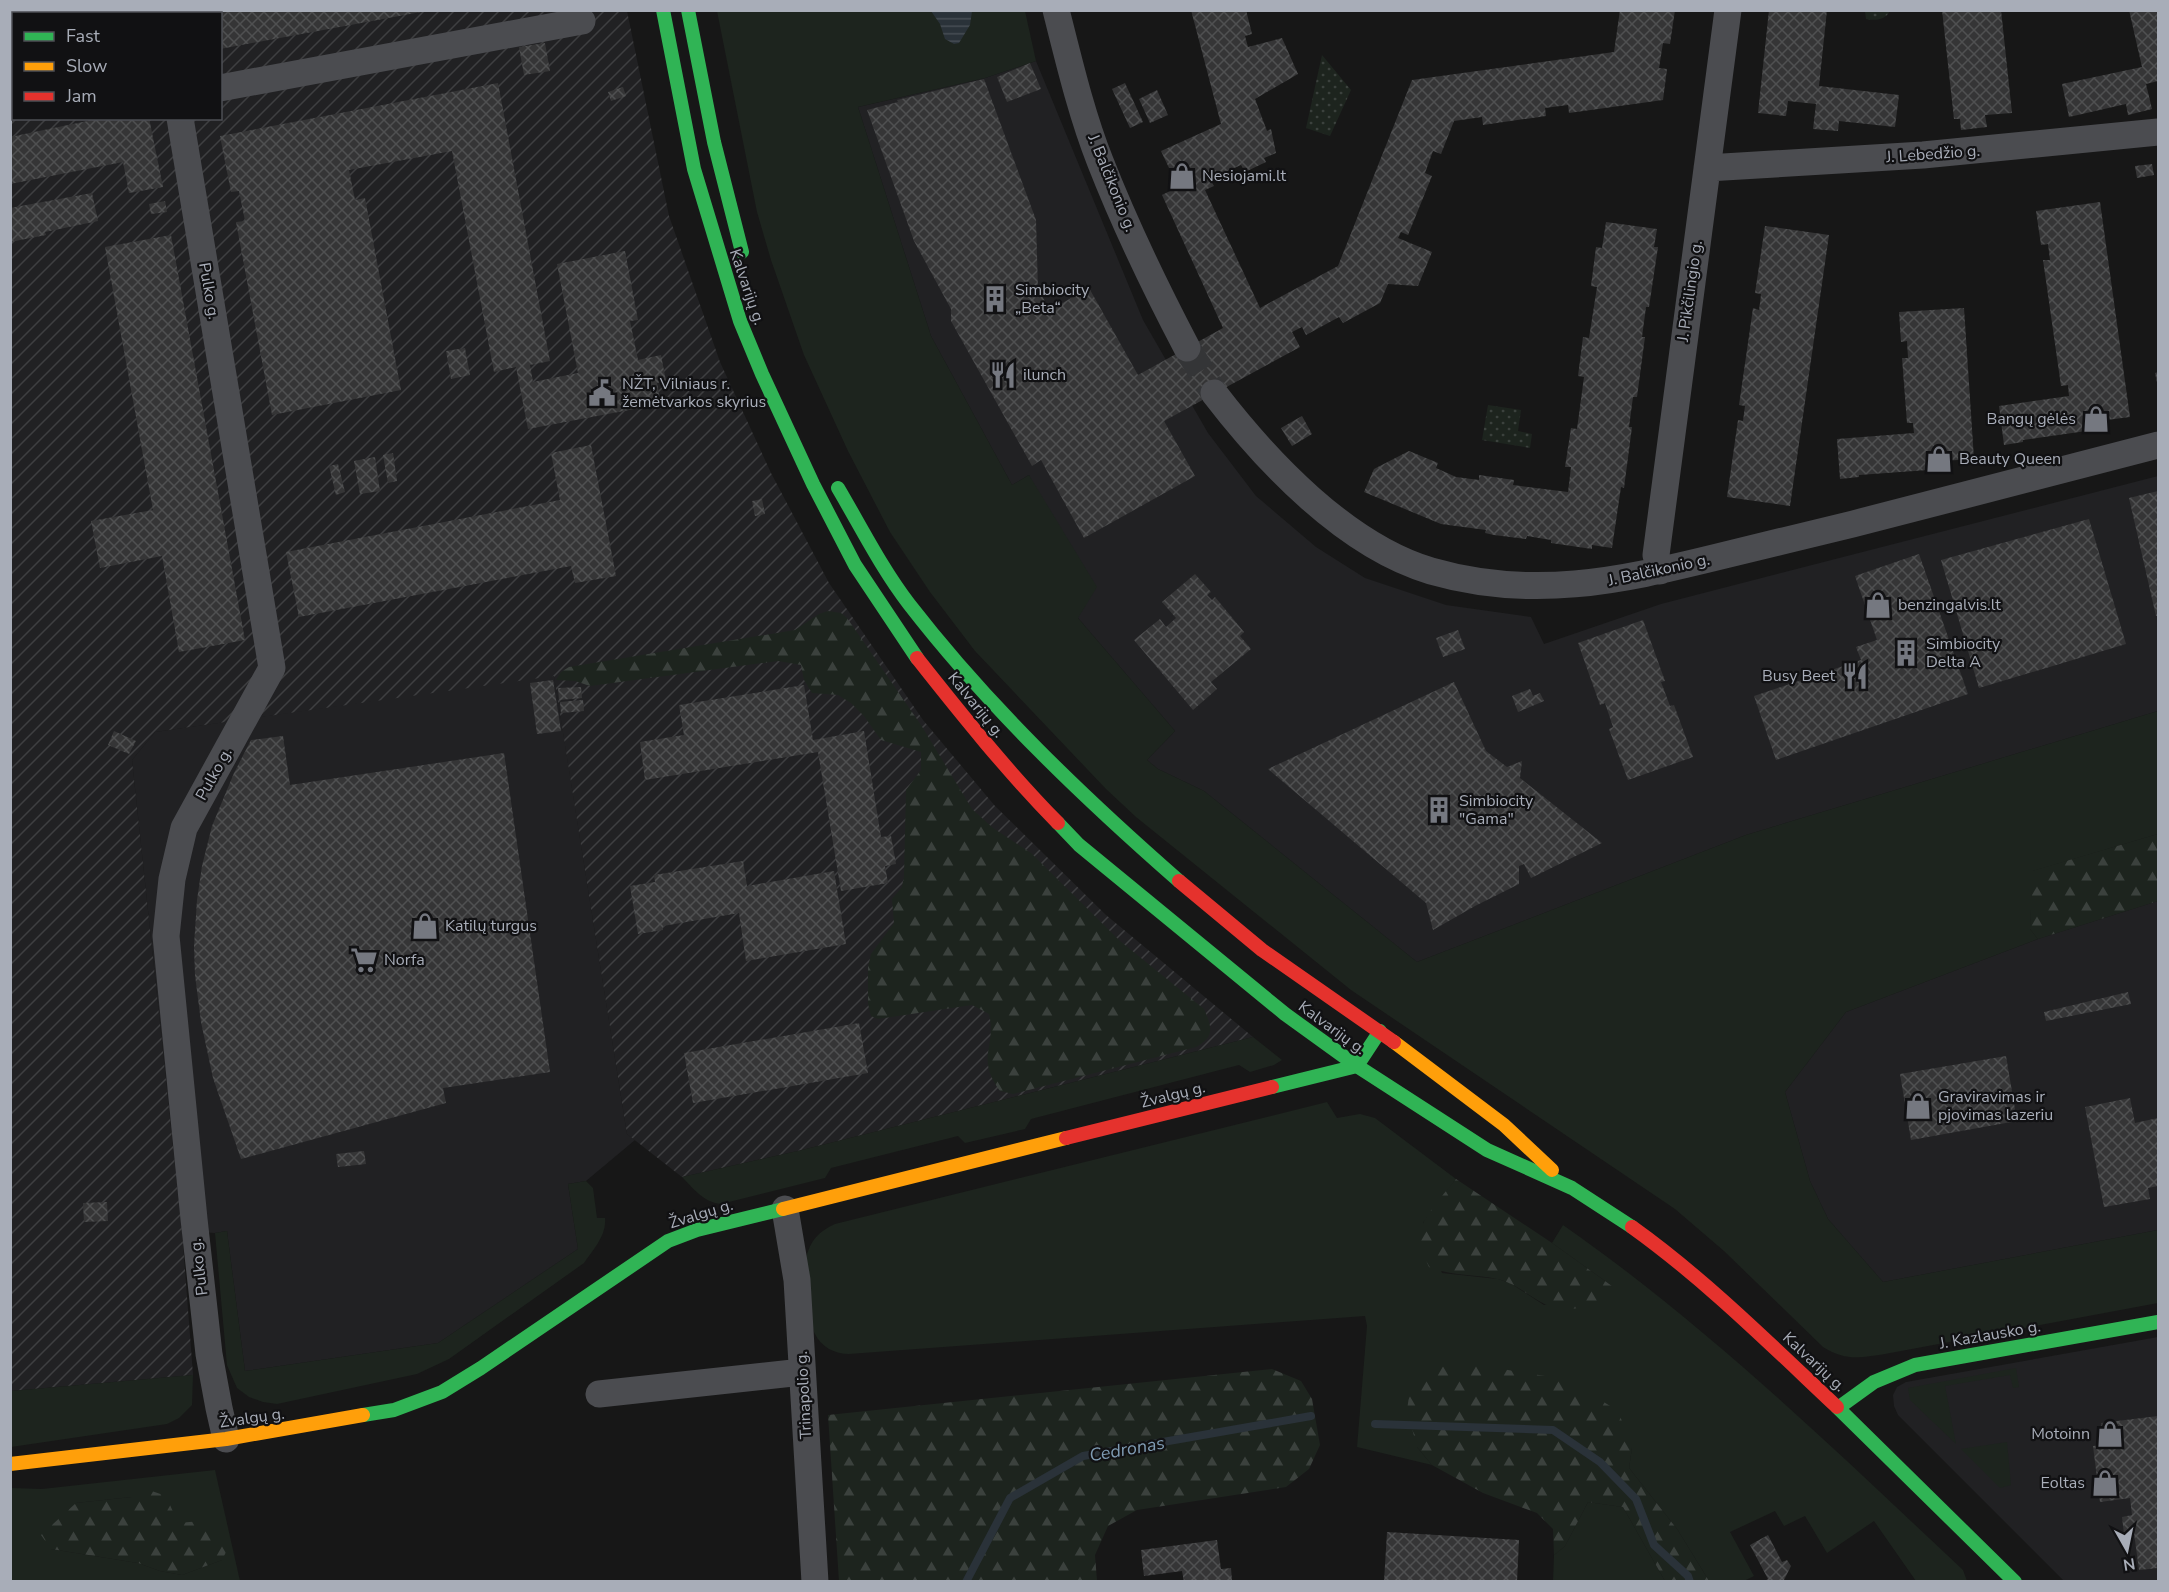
<svg xmlns="http://www.w3.org/2000/svg" width="2169" height="1592" viewBox="0 0 2169 1592" font-family="'Nunito Sans',sans-serif">
<defs>
<pattern id="industrial-furrows" width="10" height="10" patternUnits="userSpaceOnUse" patternTransform="scale(1.5)"><rect width="10" height="10" fill="#212123"/><path d="M-1 1l2-2M0 10L10 0M9 11l2-2" fill="none" stroke="#3e3f41"/></pattern>
<pattern id="forest-firs" width="22" height="20" patternUnits="userSpaceOnUse" patternTransform="scale(1.5)"><rect width="22" height="20" fill="#1d241e"/><path d="M5 1l3.5 6h-7zM16 11l3.5 6h-7z" fill="#3b413d"/></pattern>
<pattern id="park-dots" width="8" height="8" patternUnits="userSpaceOnUse" patternTransform="scale(1.5)"><rect width="8" height="8" fill="#1d241e"/><path d="M2 2h.1M6 6h.1" fill="none" stroke="#3b413d" stroke-width="1.8" stroke-linecap="round"/></pattern>
<pattern id="water-rules" width="6" height="5" patternUnits="userSpaceOnUse" patternTransform="scale(1.5)"><rect width="6" height="5" fill="#2a3239"/><path d="M0 2.5h6" fill="none" stroke="#464d54"/></pattern>
<pattern id="building-cross-hatch" width="8" height="8" patternUnits="userSpaceOnUse" patternTransform="scale(1.5)"><rect width="8" height="8" fill="#353536"/><path d="M0 0l8 8M0 8l8-8" fill="none" stroke="#4f5051"/></pattern>
</defs>
<rect width="100%" height="100%" fill="#171717"/>
<path fill="#212123" d="M1036,61L1143,320L1208,433L1256,496L1316,547L1365,578L1446,605L1531,617L1544,644L1661,604L2158,476V711L1746,835L1417,962L1204,791L1158,769L1147,760L1175,731L1078,618L1029,475L1012,485L931,336L858,107L985,78Z
M554,675L627,1134L635,1140L586,1181L568,1184L578,1249L438,1343L245,1371L227,1231L215,1233L182,1231L132,760L155,732Z
M2158,901V1230L1883,1282L1828,1219L1810,1181L1785,1092L1846,1012L2038,939Z
M2158,1337V1581H2064L1898,1415L1894,1406L1893,1395L1897,1387L1906,1382Z"/>
<path fill="url(#industrial-furrows)" fill-rule="evenodd" d="M11,11H627L669,216L720,362L771,473L829,583L923,720L995,806L1106,915L1253,1037L802,1150L682,1177L627,1134L554,676L155,732L132,760L182,1231L193,1375L11,1391ZM14,14H220V118H14Z"/>
<path fill="#1d241e" fill-rule="evenodd" d="M717,11H1025L1036,61L985,78L858,107L931,336L1012,485L1029,475L1097,587L1078,618L1175,731L1147,760L1158,769L1204,791L1417,962L1746,835L2158,711V834L2033,871L2030,929L2038,939L1846,1012L1785,1092L1810,1181L1828,1219L1883,1282L2158,1230V1303L1885,1354C1859,1358 1846,1361 1823,1347L1724,1251L1675,1209L1351,990L1136,817L1106,789L975,651L930,592L890,532L848,451L804,355L771,260L757,212Z
M1253,1037L1282,1060L1274,1065L1250,1072L1239,1065L1031,1119L1025,1129L965,1143L958,1136L831,1168L825,1178L721,1204C703,1202 694,1189 682,1177L802,1150Z
M1327,1102L1337,1118L1360,1114L1375,1118L1456,1179L1423,1223L1442,1273L1498,1279L1510,1283L1544,1305L1612,1286L1552,1243L1563,1225C1708,1326 1835,1450 1963,1570L1967,1581H1916L1874,1521L1827,1553L1805,1516L1784,1526L1775,1511L1730,1532L1754,1576L1744,1581H1709L1677,1529L1629,1468L1632,1447H1417L1432,1465L1357,1447L1367,1326L1365,1316L849,1354C835,1354 821,1347 815,1334C809,1323 808,1273 806,1258C810,1241 819,1231 835,1224Z
M586,1181L593,1188L597,1218H605C607,1235 593,1250 584,1263L449,1359L417,1374L277,1404L263,1402L249,1397L237,1388L227,1365L215,1233L227,1231L245,1371L438,1343L578,1249L568,1184Z
M2016,1368L2019,1387L2013,1388L2010,1375L1945,1386L1956,1444L1910,1400L1908,1388Z
M193,1375L192,1405L179,1418L167,1424L11,1447V1391Z
M2007,1442L2011,1485L2000,1488L1961,1449Z
M215,1470L240,1581L11,1582V1488L42,1489ZM132,1497L178,1523L222,1560L182,1575L160,1571L138,1563L51,1549L76,1503Z
M1588,1502L1623,1507L1665,1581L1553,1582L1554,1555L1565,1546Z"/>
<path fill="url(#forest-firs)" d="M828,611L841,613L847,618L921,725L972,809L993,828L1031,853L1120,941L1204,1009C1212,1027 1215,1037 1196,1047L1013,1094L1000,1091C975,1057 997,1047 989,1014L972,1005L878,1019L871,1016L868,1004V967L871,954L894,923L892,899L902,887L904,876L906,790L921,770V752L881,740L864,716L851,703L838,695L812,693L804,680L801,665L778,661L590,686L575,681L556,680L561,672L569,667L795,630L819,614Z
M2158,834V901L2038,939L2030,929L2032,871Z
M1456,1179L1552,1243L1612,1286C1606,1297 1599,1301 1588,1305C1544,1321 1530,1286 1497,1279C1474,1274 1451,1276 1429,1267C1424,1256 1418,1242 1421,1230C1424,1215 1446,1192 1456,1179Z
M1466,1363L1569,1380L1618,1411L1632,1447L1629,1468L1677,1529L1709,1581H1665L1623,1507L1588,1502L1565,1546L1554,1555L1553,1529L1537,1513L1483,1493L1432,1465L1417,1447L1407,1410L1411,1383L1434,1368Z
M1272,1369L1301,1381L1312,1399L1320,1445L1309,1469L1286,1487L1137,1510L1108,1526L1095,1555L1097,1581H839L828,1415Z
M149,1490L166,1496L178,1523L213,1520L228,1548L222,1560L182,1575L160,1571L138,1563L51,1549L41,1535L76,1503L132,1497Z"/>
<path fill="url(#park-dots)" d="M1865,11H1864H1890C1885,20 1875,21 1866,19Z
M1322,55L1351,90L1330,136L1306,128Z
M1488,405L1521,410L1518,431L1532,434L1530,448L1482,440Z"/>
<path fill="url(#water-rules)" d="M931,11H972L970,25L959,43L954,44L945,39L940,24Z"/>
<g fill="none" stroke-linecap="round" stroke-linejoin="round">
<path stroke="#2a3239" stroke-width="8" d="M1375,1424L1553,1430L1600,1462L1636,1499L1654,1545L1688,1576L1690,1582
M966,1582L1010,1498L1083,1456L1311,1416"/>
</g>
<path fill="url(#building-cross-hatch)" d="M205,10H421V12L220,49V14H206Z
M1191,10H1246L1252,34L1245,36L1248,47L1282,38L1298,74L1255,99L1267,131L1271,129L1276,153L1264,158L1266,162L1245,172L1241,165L1210,179L1214,186L1205,190L1260,308L1338,266L1412,80L1614,52L1620,10H1675L1670,44L1663,43L1659,68L1667,69L1663,100L1569,113L1568,105L1545,108L1546,116L1483,125L1482,117L1454,121L1441,154L1433,151L1425,173L1432,176L1408,235L1401,232L1398,238L1432,252L1418,286L1388,284L1380,303L1343,323L1339,317L1306,335L1302,327L1292,332L1300,347L1164,421L1195,476L1084,538L1041,460L1032,466L951,321V309L914,241L867,110L898,102L897,100L984,79L1036,220L1038,289L1050,310L1089,288L1138,375L1223,328L1162,195L1178,187L1161,151L1221,124Z
M1769,10H1827L1819,86L1899,95L1895,127L1839,121L1838,131L1813,129L1816,104L1788,101L1786,116L1758,113Z
M1942,10H2001L2012,113L1985,115L1987,127L1961,130L1960,119H1954Z
M2129,10H2158V81L2146,84L2152,109L2128,115L2126,104L2069,117L2062,84L2142,67Z
M545,43L550,71L524,75L519,47Z
M1030,63L1041,89L1007,102L997,77Z
M498,83L550,361L530,365L533,382L578,373L557,264L625,251L638,320L630,321L638,360L661,355L666,381L657,383L661,404L528,429L516,367L494,372L452,151L349,170L355,200L365,198L401,390L272,415L236,222L245,221L239,191L231,192L220,136Z
M1125,83L1143,122L1130,128L1112,89Z
M623,87L626,96L611,101L608,92Z
M1157,90L1168,115L1150,123L1139,99Z
M102,118H149L163,187L129,193L123,162L10,184V137Z
M2152,164L2154,175L2137,178L2135,166Z
M92,193L98,221L45,232L46,235L10,242V208Z
M165,201L167,212L151,214L149,204Z
M2100,202L2130,417L2099,421L2100,429L2023,440V442L2004,445L1999,406L2069,396L2068,385L2061,386L2043,260H2050L2048,244L2041,245L2036,211Z
M1606,222L1657,229L1654,247H1658L1649,307H1646L1642,337H1645L1637,397H1633L1629,427H1632L1624,488L1621,487L1612,548L1592,545V549L1551,543V540L1527,536L1526,539L1494,535L1485,533L1486,530L1441,524L1364,492L1374,469L1409,451L1438,463L1436,468L1456,477L1479,480V475L1514,480L1513,485L1568,492L1571,467H1565L1571,428L1577,429L1584,377L1578,376L1583,337L1589,338L1597,287L1591,286L1596,247L1602,248Z
M1765,226L1829,235L1790,506L1727,497L1738,420L1743,421L1745,406L1739,405L1753,308L1759,310L1760,303L1761,294L1755,293Z
M171,235L245,640L179,652L162,556L100,568L91,521L153,510L105,247Z
M1964,308L1974,459L1942,461V469L1859,475V477L1840,479L1837,439L1914,433L1913,423H1907L1902,358H1908L1907,341L1901,342L1899,312Z
M465,348L470,375L451,379L446,351Z
M2158,372V387L2155,373Z
M1302,416L1312,434L1292,446L1281,428Z
M591,445L616,576L575,583L571,566L299,617L286,552L560,500L551,453Z
M393,453L397,481L388,483L383,455Z
M375,457L380,491L360,494L354,461Z
M338,464L345,492L336,495L329,466Z
M2158,491V616H2156L2129,498Z
M762,499L765,514L755,516L752,501Z
M2089,519L2126,644L1979,688L1941,560Z
M1919,554L1968,694L1776,760L1754,696L1861,660L1856,647L1877,640L1855,576Z
M1195,574L1211,592L1207,595L1212,600L1215,597L1244,632L1240,636L1251,649L1211,682L1217,689L1193,710L1134,640L1160,619L1166,627L1176,618L1162,602Z
M1643,620L1665,681L1661,682L1670,706L1674,705L1693,757L1628,780L1609,729L1613,727L1605,703L1600,705L1578,643Z
M1458,630L1465,649L1443,657L1436,638Z
M553,680L561,731L537,734L530,683Z
M1454,682L1486,751L1507,767L1522,761L1520,778L1602,843L1531,878L1524,864L1519,866V884L1475,906L1433,930L1426,903L1268,769Z
M804,685L813,740L864,731L881,837L891,836L896,864L885,866L888,883L841,891L818,752L645,780L640,742L684,735L679,705Z
M581,687L582,698L559,700L558,688Z
M1530,689L1533,696L1540,693L1544,701L1518,712L1512,696Z
M583,700L584,711L561,713L560,702Z
M114,731L136,741L129,754L108,745Z
M283,736L290,785L504,753L550,1072L443,1088L446,1103L241,1159L213,1078L201,1022L195,975L194,946L197,900L202,866L212,826L234,773L251,740Z
M743,861L747,886L834,871L846,944L746,961L739,913L663,926V930L638,934L630,886L655,882L654,875Z
M2128,992L2131,1004L2046,1021L2044,1012Z
M859,1023L868,1073L693,1103L684,1053Z
M2006,1056L2017,1121L1911,1140L1900,1074Z
M2130,1098L2135,1123L2158,1118V1186L2148,1188L2150,1199L2104,1207L2085,1107Z
M364,1151L366,1164L338,1167L336,1154Z
M107,1202L108,1221L84,1222L83,1203Z
M2158,1416V1568L2139,1570L2134,1533L2124,1534L2122,1517L2132,1515L2130,1498L2100,1502L2093,1446L2104,1445L2101,1423Z
M1387,1532L1519,1540L1517,1582H1384Z
M1768,1535L1782,1562L1787,1560L1791,1566L1783,1582H1763L1768,1579L1750,1545Z
M1217,1540L1221,1569L1231,1568L1232,1581L1184,1582L1182,1571L1144,1576L1141,1550Z"/>
<g fill="none" stroke-linecap="round" stroke-linejoin="round">
<path stroke="#343537" stroke-width="27" stroke-dasharray="27 14" stroke-linecap="butt" d="M1187,348L1214,393"/>
<path stroke="#4b4c50" stroke-width="27" d="M1056,10C1069,61 1081,113 1100,161C1125,225 1155,287 1187,348
M220,88L582,21
M180,118L272,668L184,828L172,879L166,936L194,1219L209,1354L219,1408L226,1439
M1707,168L1923,155L2158,132
M1214,393C1267,462 1346,546 1431,571C1532,600 1619,581 1717,557C1762,546 1808,535 1853,524C1955,497 2057,471 2158,445
M1660,571L1656,555L1728,10
M785,1209L797,1280L815,1582
M599,1394L802,1372"/>
<path stroke="#30b455" stroke-width="14" d="M663,10L694,169L740,321L762,374L813,484L855,565L917,658
M688,10L714,142L742,252
M838,488C861,527 882,569 909,604C988,706 1082,796 1179,881
M1058,823L1079,845L1285,1014L1357,1066L1487,1150L1572,1188L1632,1227
M1272,1087L1357,1066L1380,1031
M1837,1407L2015,1582
M1838,1408L1874,1382L1915,1365L2158,1322
M363,1415L394,1410L442,1392L481,1368L668,1241L697,1230L783,1209"/>
<path stroke="#ff9f0a" stroke-width="14" d="M1394,1042L1504,1125L1552,1170
M783,1209L1066,1138
M10,1464L226,1439L363,1415"/>
<path stroke="#e5322d" stroke-width="14" d="M917,658C962,715 1007,771 1058,823
M1179,881L1262,950L1394,1042
M1066,1138L1272,1087
M1632,1227C1706,1280 1771,1345 1837,1407"/>
</g>
<defs>
<symbol id="shop-bare" viewBox="-9 -9 18 18"><path d="M-5-2.5h2.3a2.7 3.5 0 0 1 5.4 0H5L5.5 6h-11ZM-1.5-2.5h3a1.5 2.3 0 0 0-3 0Z" fill="#757880" stroke="#111113" stroke-width="2.5" paint-order="stroke"/></symbol>
<symbol id="building-bare" viewBox="-9 -9 18 18"><path d="M-4-6H4V6H1V3H-1V6H-4ZM-2.5-4.3h1.7v1.8h-1.7ZM.8-4.3h1.7v1.8H.8ZM-2.5-1h1.7V.8h-1.7ZM.8-1h1.7V.8H.8Z" fill="#757880" stroke="#111113" stroke-width="2.5" paint-order="stroke"/></symbol>
<symbol id="restaurant-bare" viewBox="-9 -9 18 18"><path d="M-5-6h1v4h1v-4h1v4h1v-4h1v5L-1.5 .5V6h-2V.5L-5-1ZM5-6V6H3V1.5H1.5Q1.5-4 5-6Z" fill="#757880" stroke="#111113" stroke-width="2.5" paint-order="stroke"/></symbol>
<symbol id="civic-bare" viewBox="-9 -9 18 18"><path d="M-.6-6.5H3V-4.5H.6V-3L4-1V1h2V6H-6V1h2V-1L-.6-3ZM-1.2 2.5V6h2.4V2.5Z" fill="#757880" stroke="#111113" stroke-width="2.5" paint-order="stroke"/></symbol>
<symbol id="supermarket-bare" viewBox="-9 -9 18 18"><path d="M-6-5.5h2.5l.6 2H6L4.5 2H-2.5L-4.4-4H-6ZM-1.5 3.2a1.3 1.3 0 1 0 .1 0ZM3 3.2a1.3 1.3 0 1 0 .1 0Z" fill="#757880" stroke="#111113" stroke-width="2.5" paint-order="stroke"/></symbol>
</defs>
<g fill-rule="evenodd">
<use href="#shop-bare" x="1163" y="157" width="38" height="38"/>
<use href="#building-bare" x="976" y="280" width="38" height="38"/>
<use href="#restaurant-bare" x="984" y="356" width="38" height="38"/>
<use href="#civic-bare" x="583" y="374" width="38" height="38"/>
<use href="#shop-bare" x="2077" y="400" width="38" height="38"/>
<use href="#shop-bare" x="1920" y="440" width="38" height="38"/>
<use href="#shop-bare" x="1859" y="586" width="38" height="38"/>
<use href="#building-bare" x="1887" y="634" width="38" height="38"/>
<use href="#restaurant-bare" x="1836" y="657" width="38" height="38"/>
<use href="#building-bare" x="1420" y="791" width="38" height="38"/>
<use href="#shop-bare" x="406" y="907" width="38" height="38"/>
<use href="#supermarket-bare" x="345" y="941" width="38" height="38"/>
<use href="#shop-bare" x="1899" y="1087" width="38" height="38"/>
<use href="#shop-bare" x="2091" y="1415" width="38" height="38"/>
<use href="#shop-bare" x="2086" y="1464" width="38" height="38"/>
</g>
<g text-anchor="middle" dominant-baseline="central" stroke-width="4.5" stroke-linejoin="round" paint-order="stroke">
<g font-size="16" fill="#a8adb8" stroke="#111113">
<text transform="translate(1933 154) rotate(-4)">J. Lebedžio g.</text>
<text transform="translate(1112 183) rotate(68)">J. Balčikonio g.</text>
<text transform="translate(747 287) rotate(71)">Kalvarijų g.</text>
<text transform="translate(209 291) rotate(80)">Pulko g.</text>
<text transform="translate(1690 291) rotate(-82)">J. Pikčilingio g.</text>
<text transform="translate(1659 570) rotate(-12)">J. Balčikonio g.</text>
<text transform="translate(976 705) rotate(51)">Kalvarijų g.</text>
<text transform="translate(214 774) rotate(-61)">Pulko g.</text>
<text transform="translate(1332 1028) rotate(36)">Kalvarijų g.</text>
<text transform="translate(1173 1095) rotate(-14)">Žvalgų g.</text>
<text transform="translate(701 1214) rotate(-17)">Žvalgų g.</text>
<text transform="translate(199 1267) rotate(-97)">Pulko g.</text>
<text transform="translate(1990 1335) rotate(-10)">J. Kazlausko g.</text>
<text transform="translate(1814 1362) rotate(43)">Kalvarijų g.</text>
<text transform="translate(804 1395) rotate(-93)">Trinapolio g.</text>
<text transform="translate(252 1418) rotate(-8)">Žvalgų g.</text>
</g>
<g font-size="16" fill="#a8adb8" stroke="#111113" text-anchor="start">
<text x="1202" y="176">Nesiojami.lt</text>
<text x="1015" y="290">Simbiocity<tspan x="1015" dy="18">„Beta“</tspan></text>
<text x="1023" y="375">ilunch</text>
<text x="622" y="384">NŽT, Vilniaus r.<tspan x="622" dy="18">žemėtvarkos skyrius</tspan></text>
<text x="2076" y="419" text-anchor="end">Bangų gėlės</text>
<text x="1959" y="459">Beauty Queen</text>
<text x="1898" y="605">benzingalvis.lt</text>
<text x="1926" y="644">Simbiocity<tspan x="1926" dy="18">Delta A</tspan></text>
<text x="1835" y="676" text-anchor="end">Busy Beet</text>
<text x="1459" y="801">Simbiocity<tspan x="1459" dy="18">"Gama"</tspan></text>
<text x="445" y="926">Katilų turgus</text>
<text x="384" y="960">Norfa</text>
<text x="1938" y="1097">Graviravimas ir<tspan x="1938" dy="18">pjovimas lazeriu</tspan></text>
<text x="2090" y="1434" text-anchor="end">Motoinn</text>
<text x="2085" y="1483" text-anchor="end">Eoltas</text>
</g>
<g font-size="18" font-style="italic" fill="#7f9bb3" stroke="#111113">
<text transform="translate(1127 1449) rotate(-10)">Cedronas</text>
</g>
</g>
<rect width="2169" height="1592" fill="none" stroke="#a8adb8" stroke-width="24"/>
<rect x="12" y="12" width="210" height="108" fill="#111113" stroke="#4d4f55" stroke-width="1.5"/>
<rect x="24" y="32" width="30" height="9" fill="#30b455" stroke="#4d4f55" stroke-width="1.5"/>
<text x="66" y="42" font-size="18" fill="#a8adb8">Fast</text>
<rect x="24" y="62" width="30" height="9" fill="#ff9f0a" stroke="#4d4f55" stroke-width="1.5"/>
<text x="66" y="72" font-size="18" fill="#a8adb8">Slow</text>
<rect x="24" y="92" width="30" height="9" fill="#e5322d" stroke="#4d4f55" stroke-width="1.5"/>
<text x="66" y="102" font-size="18" fill="#a8adb8">Jam</text>
<g transform="translate(2127 1550) rotate(171)" stroke="#111113" stroke-width="4.5" paint-order="stroke">
<path d="M0-4.5L10 22L0 15L-10 22Z" fill="#a8adb8"/>
<text y="-9" font-size="16" font-weight="bold" text-anchor="middle" fill="#a8adb8">N</text>
</g>
</svg>
